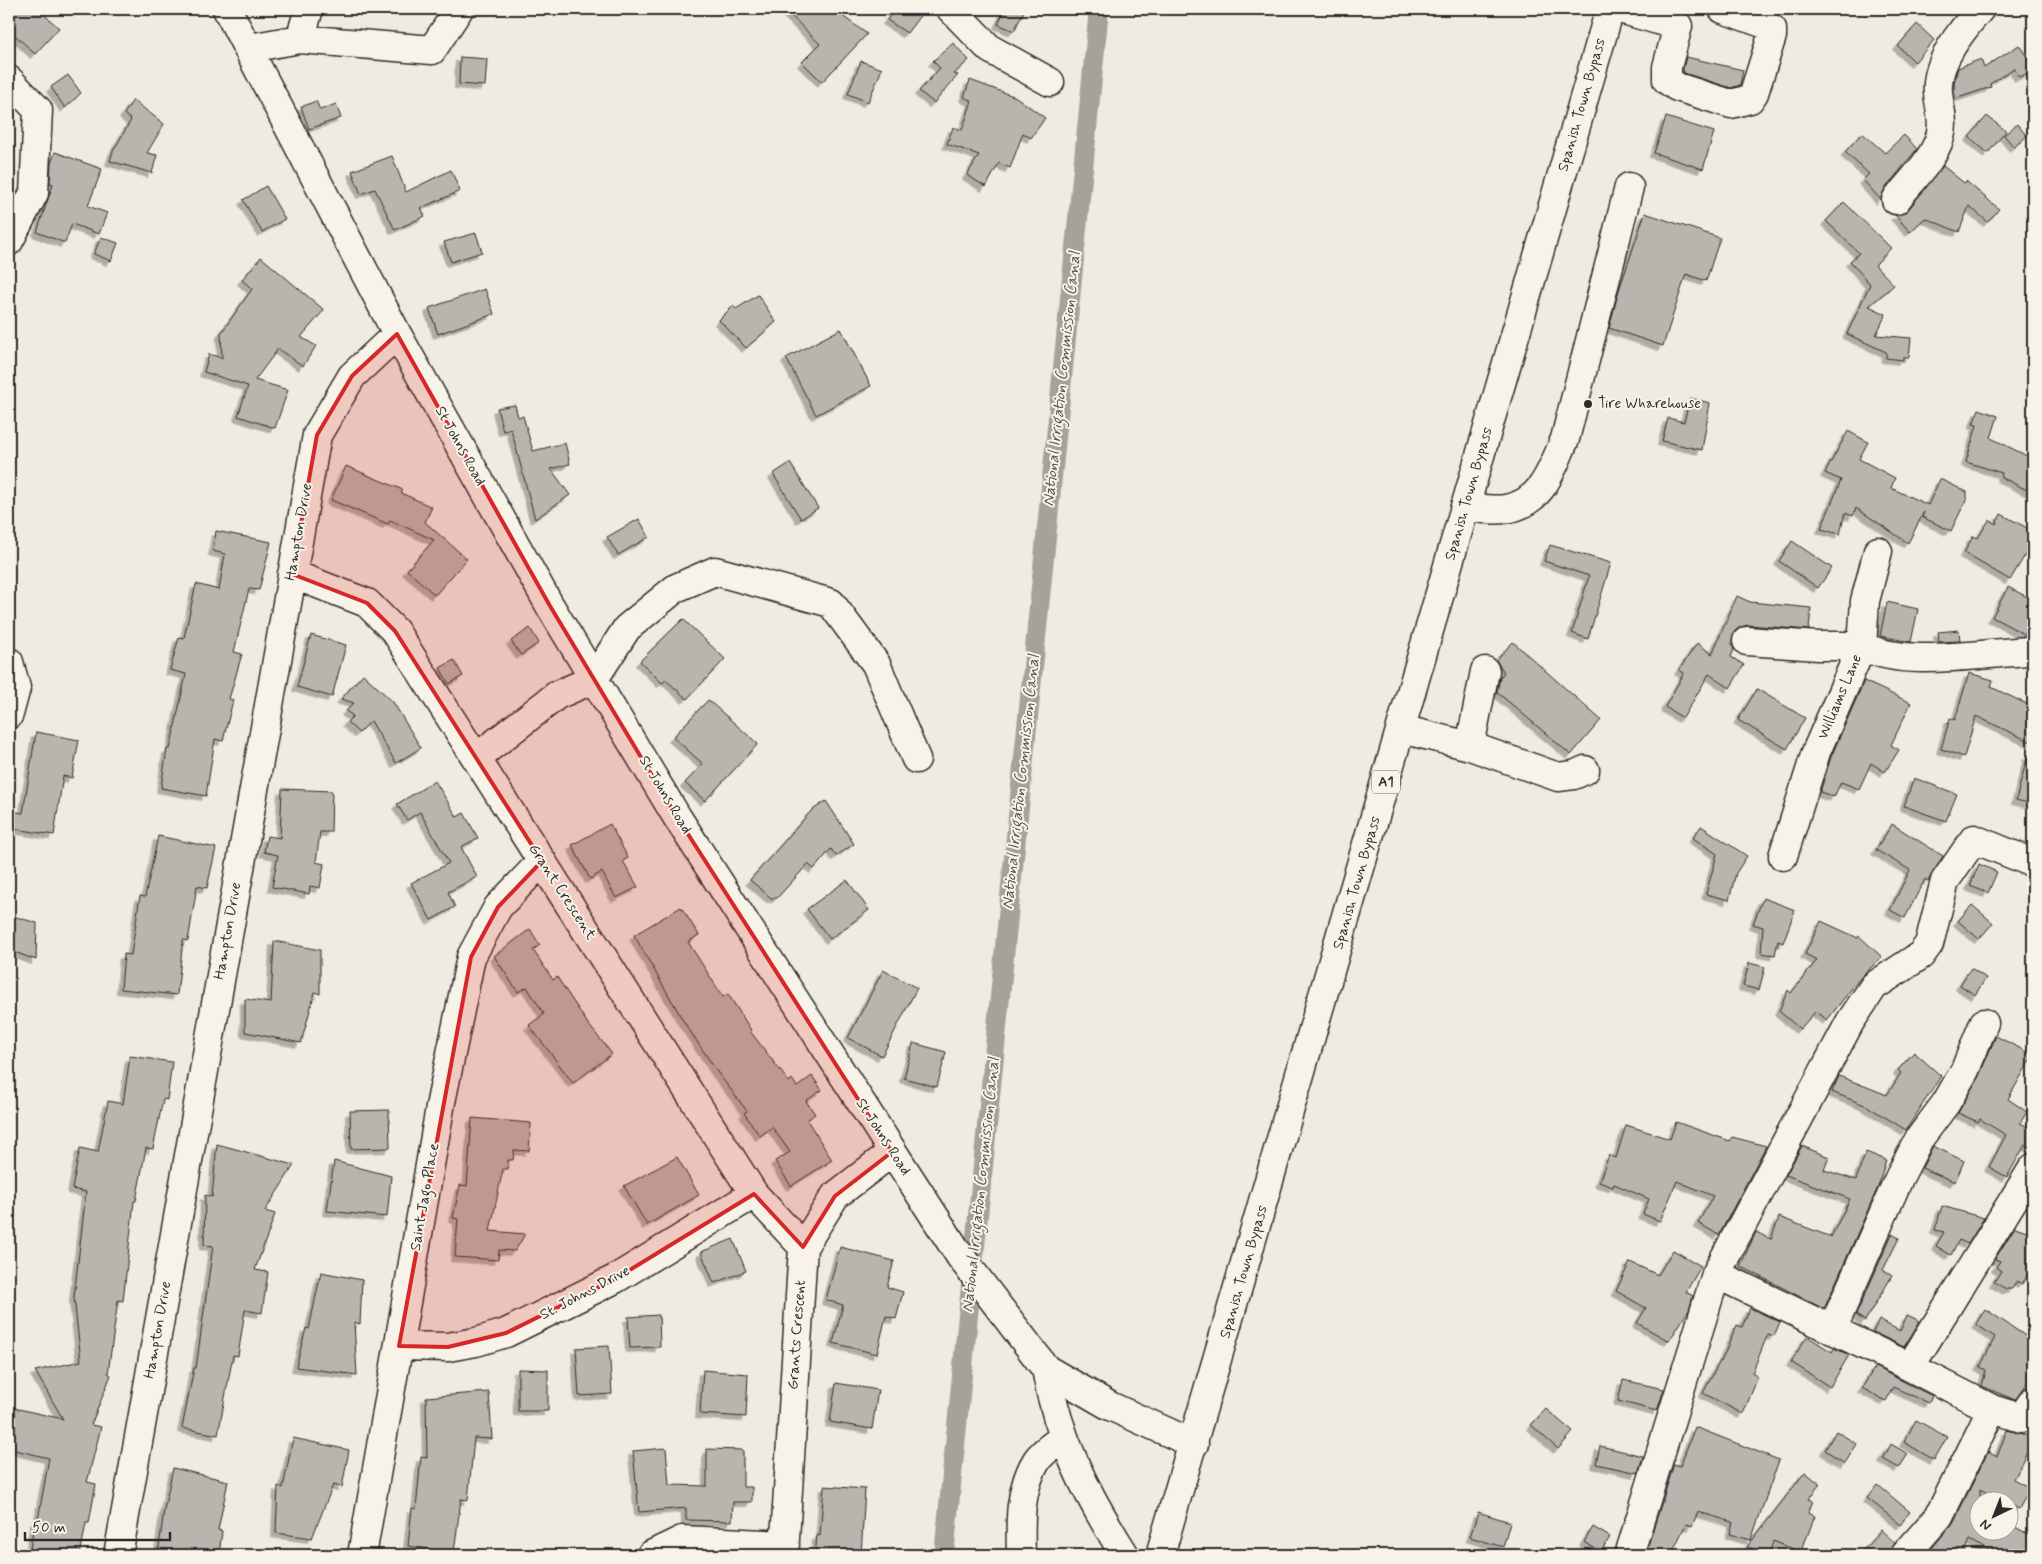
<svg xmlns="http://www.w3.org/2000/svg" width="2042" height="1564" viewBox="0 0 2042 1564" font-family="Mynerve,sans-serif">
<defs>
<filter id="shadow"><feDropShadow dx="-4.5" dy="4.5" stdDeviation="0" flood-color="#0004"/></filter>
</defs>
<rect width="100%" height="100%" fill="#efebe0"/>
<filter id="ink" filterUnits="userSpaceOnUse"><feTurbulence type="fractalNoise" baseFrequency=".02" numOctaves="2"/><feDisplacementMap in="SourceGraphic" scale="10" xChannelSelector="R" yChannelSelector="G"/><feConvolveMatrix kernelMatrix="1 2 1 2 8 2 1 2 1" color-interpolation-filters="sRGB"/></filter>
<g filter="url(#ink)">
<g fill="none" stroke-linecap="round" stroke-linejoin="round">
<path stroke="#a4a29a" stroke-width="20" d="M944,1555L1099,9"/>
</g>
<path fill="#b8b5ae" stroke="#2b2b2b" filter="url(#shadow)" d="M9,9H38L59,28L35,54L9,29Z
M784,9H833L867,34L822,82L802,62L820,44Z
M895,9H925L907,33L887,20Z
M1005,9H1025L1014,31L998,24Z
M1917,24L1934,40L1915,62L1898,46Z
M953,43L969,60L954,74L958,75L934,103L919,91L940,68L933,61Z
M2019,45L2033,66V72L2019,77L2014,68L1990,84L1991,87L1955,99L1954,83L1958,68L1981,59L1984,68Z
M460,57L487,59L485,86L459,84Z
M1686,57L1743,70L1740,85L1731,88L1684,73L1683,69Z
M861,61L882,69L868,102L848,94Z
M68,75L81,93L65,108L51,87Z
M970,80L1016,97L1045,118L1031,138L1023,133L1010,168L999,163L986,187L967,175L979,155L947,144L953,127L962,130L972,101L964,97Z
M133,100L164,124L147,153L157,155L152,173L110,161L113,151L131,120L124,114Z
M316,101L320,110L336,104L341,118L309,129L301,107Z
M1987,116L2006,131L1988,153L1969,137Z
M1666,117L1714,132L1703,169L1654,153Z
M2017,124L2027,136L2014,147L2004,135Z
M1862,133L1885,153L1904,135L1917,149L1884,190L1881,200L1863,180L1869,174L1845,152Z
M55,152L102,169L88,206L107,213L99,234L72,224L65,243L37,232L53,184L50,183L51,163Z
M392,156L406,192L451,170L460,191L421,208L425,216L395,230L375,189L361,194L352,171Z
M1943,166L1964,183L1966,181L1999,209L1988,222L1969,206L1959,232L1925,218L1910,232L1895,215L1902,214L1908,210Z
M266,186L285,219L262,232L243,200Z
M1844,202L1891,248L1875,265L1894,285L1869,306L1886,314L1876,335L1911,338L1909,357H1903V360L1886,358V352L1847,334L1870,284L1850,261L1859,253L1826,221Z
M1645,213L1720,238L1706,281L1686,274L1663,346L1609,328L1619,290Z
M476,233L482,252L451,262L444,242Z
M101,237L118,243L111,261L94,254Z
M261,257L324,310L301,337L316,346L303,366L278,349L255,380L288,390L275,428L238,416L248,386L204,372L209,354L222,358L221,333L252,289L242,280Z
M485,289L494,314L438,334L429,308Z
M758,295L776,322L746,348L719,320L733,306L736,309Z
M841,329L871,386L816,415L786,358Z
M1690,398L1710,403L1702,450L1662,441L1668,418L1684,422Z
M515,405L518,417L523,416L533,451L565,443L570,464L551,469L570,495L535,519L511,429L503,431L497,408Z
M1979,409L1998,416L1991,438L2033,459V493L2001,477L2002,473L1966,462L1977,425L1973,424Z
M1848,431L1868,442L1859,459L1895,478L1891,488L1928,505L1940,479L1967,492V498L1951,531L1922,517L1924,512L1908,543L1856,508L1853,516L1845,513L1840,534L1821,529L1841,480L1825,473Z
M790,463L818,508L801,519L773,474Z
M346,466L403,490L401,493L432,507L425,522L467,559L435,595L407,570L434,540L390,520L388,524L331,500Z
M2001,514L2033,531V542L2010,580L1964,553L1973,536L1978,538L1989,520L1996,524Z
M639,519L649,537L618,555L607,537Z
M216,531L271,542L259,590L249,589L234,652L242,654L229,699L233,700L223,741L215,739L206,796L161,788L167,749H170L186,674L170,670L179,637L184,638L196,584L219,590L225,554L213,551Z
M1792,541L1832,568L1818,588L1779,561Z
M1550,545L1611,563L1588,639L1572,633L1589,576L1544,561Z
M2008,587L2033,600V633L2024,634L1992,617Z
M1737,596L1750,602L1811,608L1809,630L1748,625L1740,627L1734,632L1732,639L1734,649L1731,657L1744,665L1730,688L1709,674L1683,718L1665,707L1684,673L1679,670L1697,643L1712,654Z
M1887,602L1918,609L1911,642L1880,636Z
M683,619L725,659L687,699L666,680L662,683L640,661Z
M530,628L539,643L521,655L511,641Z
M1959,630L1960,641L1939,642L1938,632Z
M311,635L346,645L332,697L297,687Z
M1513,642L1601,720L1571,755L1497,692L1500,678L1504,672L1496,660Z
M454,660L463,676L449,684L440,668Z
M1969,673L1993,680L1991,687L2033,707V743L1976,716L1964,757L1941,749L1950,718L1955,720Z
M363,674L393,702L421,748L396,763L371,721L359,733L347,722L353,716L346,711L354,703L341,699Z
M1864,681L1911,703L1891,745L1899,750L1885,772L1871,763L1859,789L1841,782L1834,797L1820,792L1831,757Z
M1757,689L1805,718L1787,749L1738,720Z
M708,700L758,744L705,801L685,783L703,764L673,737Z
M36,732L79,740L72,778L63,776L54,835L9,828V811L23,813Z
M2028,755L2033,756V804L2016,800Z
M1914,778L1957,794L1946,821L1904,806Z
M435,781L457,817L464,813L478,838L461,847L477,877L448,892L455,907L431,920L411,883L449,863L420,812L407,820L397,804Z
M282,789L332,791L331,832H320L316,862L324,864L320,888L310,886L309,894L272,887L278,855L264,852L267,836L280,838Z
M826,801L854,844L836,856L831,849L814,869L808,864L777,898H771L750,880L811,811Z
M610,824L628,858L623,861L638,887L616,898L602,872L590,879L572,845Z
M1892,824L1943,856L1928,881L1925,879L1905,918L1890,910L1910,870L1876,850Z
M1701,826L1747,856L1736,873L1729,900L1706,894L1717,854L1693,838Z
M158,836L216,848L207,888L197,886L188,941L183,940L177,995L121,989L124,954L131,955L140,896L145,897Z
M1979,864L1997,872L1988,893L1970,886Z
M847,880L869,910L830,939L807,909Z
M1763,898L1795,910L1783,943L1778,941L1775,955L1761,953L1763,927L1753,924Z
M1972,905L1993,923L1979,939L1958,921Z
M681,907L699,935L688,942L723,997L728,994L751,1030L750,1031L789,1082L792,1079L797,1087L812,1076L822,1090L806,1101L815,1114L807,1120L832,1160L791,1186L775,1161L790,1152L772,1127L760,1136L744,1113L747,1111L718,1073L684,1022L634,935Z
M9,915L37,923L36,960L9,950Z
M1821,921L1858,938L1859,936L1882,957L1861,977L1827,1020L1816,1011L1800,1029L1779,1011L1788,990L1791,993L1817,960L1805,954Z
M530,929L540,945L533,950L553,980L557,977L588,1024L612,1054L573,1083L529,1025L544,1014L527,987L518,992L494,956Z
M274,941L320,950V994L315,992L301,1043L245,1032V999L271,1003Z
M1749,963L1765,967L1759,990L1743,986Z
M1971,968L1986,978L1975,995L1960,985Z
M883,970L917,988L882,1056L848,1038Z
M1996,1036L2033,1055L2008,1099L2027,1112L2020,1123L2033,1129V1149L2025,1145L2007,1177L1989,1167L2006,1135L1980,1119L1978,1122L1958,1113L1979,1076Z
M913,1043L946,1052L937,1087L904,1078Z
M1914,1052L1941,1076L1906,1130L1867,1106L1832,1092L1839,1076L1887,1095L1901,1073L1898,1070Z
M130,1056L172,1062L167,1100L163,1099L153,1149L146,1148L136,1201H134L123,1301L118,1300L108,1373L111,1375L91,1425L101,1427L87,1482L96,1484L89,1523H86L80,1555H29L35,1519L38,1520L49,1458L11,1449L14,1408L63,1419L35,1371L81,1361L74,1297L86,1192L72,1189L80,1148L98,1152L108,1101L123,1104Z
M389,1110L390,1148L351,1149L350,1111Z
M472,1118L531,1123L529,1151L514,1150L513,1160H508V1169H503L490,1231L525,1234L515,1251L499,1250L498,1260L455,1257L458,1219L453,1218L460,1185L467,1186Z
M1676,1122L1730,1141L1732,1137L1766,1146L1719,1235L1698,1223L1713,1196L1677,1181L1660,1221L1643,1214L1649,1199L1614,1184L1613,1187L1599,1182L1609,1155L1616,1158L1626,1125L1670,1139Z
M217,1144L294,1165L265,1211L275,1214L255,1270L268,1272L262,1313L245,1310L238,1356L233,1355L218,1435L182,1428L194,1368H196L213,1246L204,1245L205,1195L212,1197Z
M1802,1146L1829,1157L1824,1170L1856,1180L1866,1152L1886,1160L1878,1187L1824,1309L1740,1266L1756,1232L1771,1239L1779,1217L1831,1237L1850,1199L1786,1175Z
M1933,1146L1964,1161L1955,1182L1922,1168Z
M677,1157L699,1195L647,1225L624,1186Z
M334,1161L391,1176L387,1217L327,1211Z
M1942,1206L1984,1218L1968,1244L1959,1240L1951,1255L1936,1246L1944,1232L1935,1230Z
M2015,1227L2033,1233V1266L2022,1284L2017,1281L2012,1289H2006L1994,1282L2001,1271L1996,1267L2000,1261L1995,1259Z
M1892,1234L1899,1238L1883,1270L1892,1276L1865,1321L1856,1315Z
M733,1239L746,1271L714,1283L701,1252Z
M840,1247L894,1261L887,1287L903,1292L896,1319L886,1316L877,1354L833,1343L843,1305L826,1300Z
M1673,1250L1701,1266L1686,1292L1693,1296L1689,1310L1669,1341L1637,1323L1646,1308L1616,1291L1630,1262L1658,1275Z
M321,1272L362,1280L360,1324L354,1322L357,1375L296,1367L306,1328L309,1329Z
M1750,1308L1780,1322L1774,1336L1768,1334L1752,1373L1758,1377L1743,1414L1703,1393L1720,1361L1721,1362L1737,1325L1742,1327Z
M1985,1309L2033,1341V1370L2024,1388L2015,1400L1982,1386L1986,1370L1980,1367L1995,1337L1976,1324Z
M659,1315L660,1347L630,1348L628,1317Z
M1907,1315L1920,1321L1904,1347L1873,1332L1879,1320L1900,1331Z
M1807,1336L1832,1352L1834,1348L1849,1355L1830,1387L1791,1362Z
M609,1346L612,1394L579,1396L576,1348Z
M1875,1367L1932,1396L1929,1403L1893,1387L1886,1401L1862,1388Z
M518,1369L548,1370V1411H518Z
M703,1370L748,1374L746,1417L700,1414Z
M1623,1380L1664,1389L1657,1411L1618,1401Z
M836,1383L878,1390L872,1429L830,1422Z
M489,1392L492,1439L474,1438L468,1500L461,1499L454,1552L408,1546L412,1508L416,1509L421,1457L427,1458L426,1397Z
M1546,1409L1573,1432L1558,1449L1531,1425Z
M1916,1420L1947,1437L1934,1460L1904,1442Z
M1695,1427L1779,1460L1751,1540L1730,1534L1733,1522L1698,1512L1692,1526L1686,1524L1671,1555H1645L1674,1464L1680,1466Z
M2007,1430L2033,1437V1452L2028,1450L2013,1479L2030,1488L2019,1509L2010,1504V1502H2004L1980,1489V1532H2010V1524L2033,1537V1555H1997L1969,1540L1963,1555H1929L1932,1548L1953,1523L1988,1452L1997,1457Z
M1836,1431L1857,1444L1845,1463L1825,1450Z
M293,1438L349,1450L342,1487L333,1485L312,1538L276,1533L278,1486L283,1488Z
M1891,1444L1908,1454L1899,1468L1883,1459Z
M1600,1446L1643,1456L1638,1473L1596,1464Z
M666,1448L669,1485L707,1486V1449L743,1450V1487H752V1502H733L732,1521L686,1520V1508L639,1512L633,1451Z
M173,1468L228,1481L218,1530L222,1531L219,1555H158L164,1510Z
M1805,1472L1820,1484L1808,1499L1813,1501L1808,1513L1815,1516L1801,1552L1773,1541L1770,1553L1747,1547Z
M1878,1485L1910,1512L1900,1524L1867,1498Z
M824,1486L865,1489L861,1555H815L817,1535L820,1536Z
M1478,1512L1510,1522L1503,1547L1470,1537Z
M1593,1527L1610,1537L1601,1552L1584,1542Z
M1881,1530L1895,1543L1890,1555H1859Z"/>
<g fill="none" stroke-linecap="round" stroke-linejoin="round">
<defs>
<path id="minor" d="M227,9L397,334L550,606L677,817L960,1256L1046,1369L1110,1406L1194,1444
M951,9L990,49L1050,82
M1620,9L1678,26L1667,67V80L1677,87L1731,104L1750,99L1754,93L1772,36V29L1765,24L1723,9
M300,39L309,9
M249,48L300,39L432,50L459,9
M9,80L38,110L34,193L9,241
M1896,200C1911,181 1933,160 1940,137C1945,122 1939,107 1938,92C1935,62 1962,30 1980,9
M1465,507C1478,508 1492,511 1505,509C1542,504 1552,469 1565,439L1629,187
M292,574L367,603L395,631L754,1194L803,1247
M1747,641L1818,646H1862L1865,601L1878,551
M9,662L16,688L9,714
M1401,729L1470,746L1558,777L1574,775L1585,770
M1470,746L1485,671
M476,758L557,695L594,679L627,628L676,588L715,571L831,603L876,664L916,759
M1783,856L1816,752L1862,646C1906,669 1984,652 2033,651
M1716,1274L1910,1367L1992,1409L2021,1418L2033,1401
M1832,1330L1899,1178L1919,1139L1946,1103L1965,1070L1984,1023
M399,1346L448,1347L476,1342L506,1333L615,1279L754,1194
M1910,1367L2033,1168
M1046,1369C1058,1440 1087,1495 1125,1555
M118,1555L317,435L352,376L397,334
M362,1555L441,1102L471,957L498,907L542,861
M651,1555L682,1540L785,1545
M784,1555L803,1247L835,1196L892,1152
M1021,1555C1020,1523 1019,1488 1037,1460C1043,1451 1055,1444 1064,1437
M1629,1555L1716,1274L1850,1022L1874,986L1921,955L1929,944L1945,881L1974,839L2033,863
M1905,1555L1939,1516L1992,1409"/>
<path id="major" d="M1160,1555L1610,9"/>
</defs>
<use href="#minor" stroke="#2b2b2b" stroke-width="31"/>
<use href="#major" stroke="#2b2b2b" stroke-width="31"/>
<use href="#minor" stroke="#f7f3e8" stroke-width="28"/>
<use href="#major" stroke="#f7f3e8" stroke-width="28"/>
</g>
</g>
<path fill="#d62828" fill-opacity="0.2" stroke="#d62828" stroke-width="4" stroke-linejoin="round" d="M397,334L550,606L677,817L892,1152L835,1196L803,1247L754,1194L615,1279L506,1333L448,1347L399,1346L471,957L498,907L542,861L395,631L367,603L292,574L317,435L352,376Z"/>
<circle fill="#2b2b2b" stroke="#f7f3e8" stroke-width="2" cx="1588" cy="404" r="5"/>
<g text-anchor="middle" dominant-baseline="central" stroke-width="4" stroke-linejoin="round" paint-order="stroke">
<rect fill="#f7f3e8" stroke="#686764" stroke-width="1" x="1372" y="770.5" width="28" height="23" rx="4"/>
<g font-size="14" font-weight="bold" fill="#2b2b2b">
<text x="1386" y="782">A1</text>
</g>
<g font-size="15" fill="#2b2b2b" stroke="#f7f3e8">
<text transform="translate(1582 105) rotate(-74)">Spanish Town Bypass</text>
<text transform="translate(460 446) rotate(61)">St Johns Road</text>
<text transform="translate(1469 494) rotate(-74)">Spanish Town Bypass</text>
<text transform="translate(299 532) rotate(-80)">Hampton Drive</text>
<text transform="translate(1840 697) rotate(-67)">Williams Lane</text>
<text transform="translate(665 795) rotate(59)">St Johns Road</text>
<text transform="translate(1357 883) rotate(-74)">Spanish Town Bypass</text>
<text transform="translate(562 892) rotate(57)">Grant Crescent</text>
<text transform="translate(228 931) rotate(-80)">Hampton Drive</text>
<text transform="translate(883 1137) rotate(57)">St Johns Road</text>
<text transform="translate(425 1197) rotate(-80)">Saint Jago Place</text>
<text transform="translate(1244 1272) rotate(-74)">Spanish Town Bypass</text>
<text transform="translate(585 1293) rotate(-28)">St. Johns Drive</text>
<text transform="translate(158 1330) rotate(-80)">Hampton Drive</text>
<text transform="translate(797 1335) rotate(-86)">Grants Crescent</text>
</g>
<g font-size="15" fill="#2b2b2b" stroke="#f7f3e8" text-anchor="start">
<text x="1598" y="404">Tire Wharehouse</text>
</g>
<g font-size="16" font-style="italic" fill="#555552" stroke="#f7f3e8">
<text transform="translate(1062 379) rotate(-84)">National Irrigation Commission Canal</text>
<text transform="translate(1021 782) rotate(-84)">National Irrigation Commission Canal</text>
<text transform="translate(981 1185) rotate(-84)">National Irrigation Commission Canal</text>
</g>
</g>
<rect width="2042" height="1564" fill="none" stroke="#f7f3e8" stroke-width="30"/>
<rect x="15" y="15" width="2012" height="1534" fill="none" stroke="#2b2b2b" stroke-width="2" filter="url(#ink)"/>
<g transform="translate(1994 1516) rotate(223)"><circle r="24" fill="#f7f3e8" stroke="#a5a39c"/>
<path d="M0-4L9 19L0 12L-9 19Z" fill="#2b2b2b"/>
<text y="-8" font-size="14" font-weight="bold" text-anchor="middle" fill="#2b2b2b">N</text>
</g>
<path d="M25 1532v8h145v-8" fill="none" stroke="#2b2b2b" stroke-width="2.5"/>
<text x="32" y="1532" font-size="15" fill="#2b2b2b" stroke="#f7f3e8" stroke-width="4" paint-order="stroke">50 m</text>
</svg>
